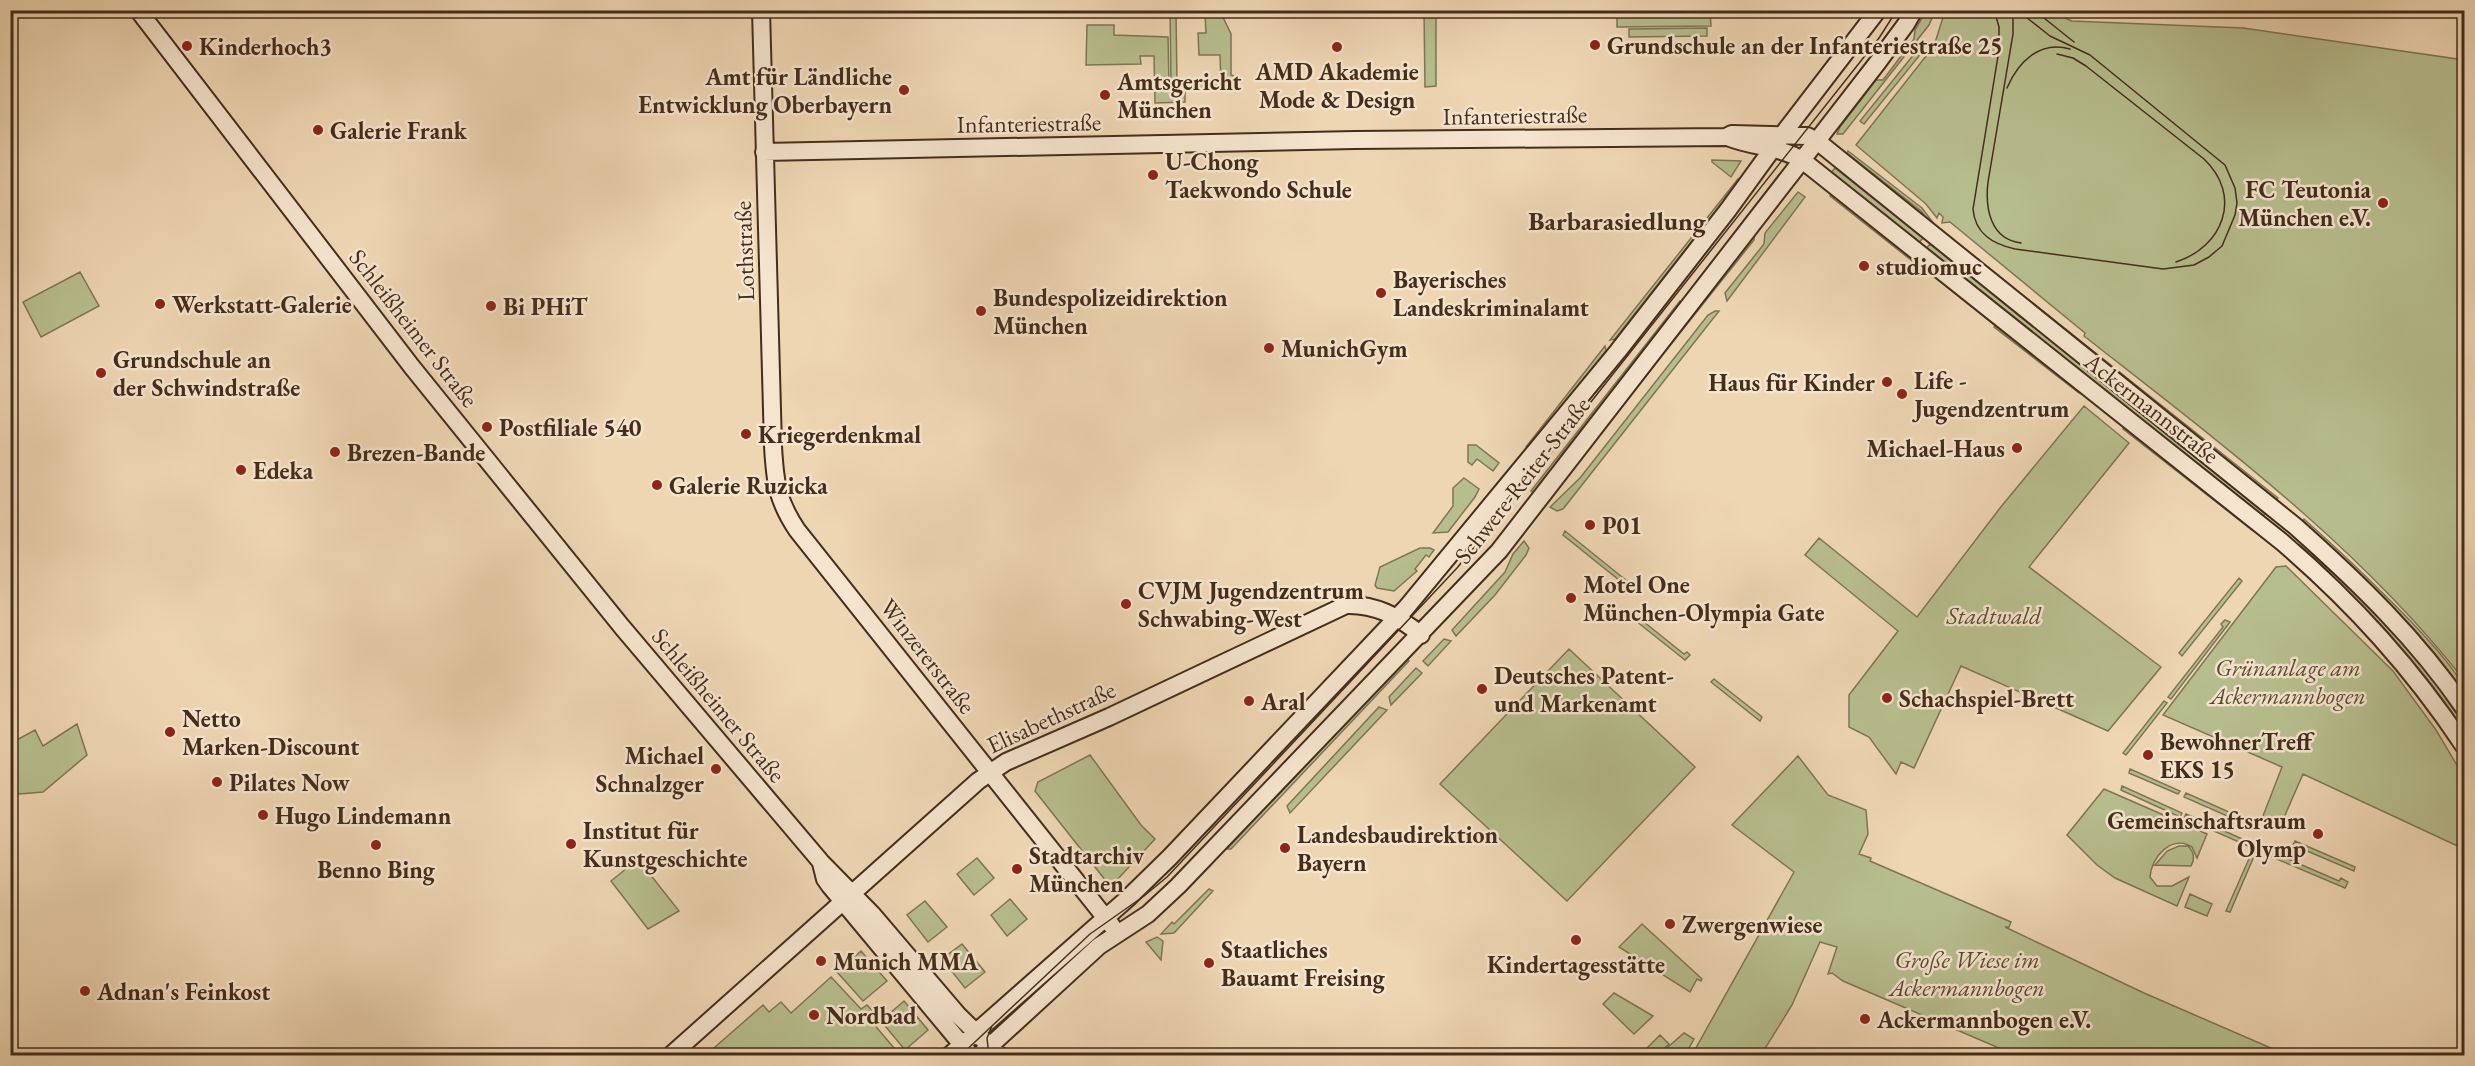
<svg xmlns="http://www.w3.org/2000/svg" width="2475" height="1066" viewBox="0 0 2475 1066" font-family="'EB Garamond',serif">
<rect width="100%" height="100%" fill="#efd6b3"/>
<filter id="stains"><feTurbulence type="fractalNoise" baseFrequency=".00333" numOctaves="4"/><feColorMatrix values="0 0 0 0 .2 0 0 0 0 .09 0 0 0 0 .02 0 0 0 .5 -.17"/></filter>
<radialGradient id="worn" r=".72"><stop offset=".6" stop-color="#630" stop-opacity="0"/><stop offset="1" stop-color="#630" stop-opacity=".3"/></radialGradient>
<path fill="#b7be8e" stroke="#7e7655" stroke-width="1.5" d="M1170,11H1176L1177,84L1221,83L1220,55H1199L1198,33H1206L1205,14H1198V11H1220L1231,34V75L1234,76V87L1178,88L1171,82Z
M1424,11H1436V86L1425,87Z
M1617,11H1710L1711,26L1617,27Z
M1926,11H1935L1929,25L1843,134H1837L1840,127L1876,80H1883L1914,39L1915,30Z
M1945,11H2047L2072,21L2243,28L2464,60V680C2358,545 2219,442 2084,336L2085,333L1950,222L1942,223L1943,217L1939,213L1937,218L1926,204L1856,145L1934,46Z
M1087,25H1114V35L1168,37L1169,83L1178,91H1185V102L1155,103L1154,56H1140L1141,64L1086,65Z
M1707,28V36L1629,37V29Z
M1915,53L1919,56L1864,124L1860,121Z
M1848,151L1922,208L1934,224L1933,227L1921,211L1847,153Z
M1712,160L1741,161L1731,177L1712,162Z
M1835,168L1923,238L1918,244L1830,174Z
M1738,179L1739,181L1720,206L1723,208L1715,219L1711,217L1615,339L1610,340Z
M1798,192L1805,197L1727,301L1725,293L1764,244L1765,233Z
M1831,194L1918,262L1916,264L1830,196Z
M1941,230L2278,498L2276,500L1939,233Z
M1754,234V240L1577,462Z
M1930,244L2267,511L2262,517L1925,250Z
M80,272L99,306L41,337L23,302Z
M1680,301L1683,302L1563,453L1536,495L1531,491Z
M1715,311H1719L1563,509L1557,511L1550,507L1580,478L1708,315Z
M1996,324L2081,391L2079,393L1994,327Z
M1605,346L1606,351L1528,449L1526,447Z
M2084,406L2129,443L2029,567L2161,667L2108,731L1961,666L1914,768L1901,762L1896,774L1869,737L1849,727V695L1898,631L1805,555L1819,538L1917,617L2000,508Z
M2125,427L2253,528L2252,530L2123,429Z
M1468,445H1476L1499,463L1493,471L1477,459L1472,465L1468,462Z
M1464,478L1479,489L1475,497L1448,532L1433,533L1453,506V488Z
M2304,519C2330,542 2464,665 2464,692C2420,628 2361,574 2303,521Z
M1565,531L1627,581L1624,584L1563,535Z
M1524,541L1529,548L1526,555L1495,595L1456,636L1452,630L1505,572L1513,554Z
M2300,545L2331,572L2346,580L2383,617L2456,704L2464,717V732C2421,660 2359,604 2299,546Z
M1420,548H1430L1434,550L1429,557L1426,555L1415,569L1417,571L1394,591L1377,588L1375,585L1380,567Z
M2286,566L2393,671L2436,730L2464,777V849L2303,774L2279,829L2261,821L2282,767L2163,715L2276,567Z
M2239,578L2242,581L2182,656L2179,653Z
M1629,610L1684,654L1687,652L1690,655L1685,660L1626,613Z
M2225,620L2230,622L2171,699L2168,697L2223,627L2221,624Z
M1385,638L1388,640L1171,869L1144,893Z
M1444,639L1451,641L1428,666L1423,661Z
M1569,649L1695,767L1567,901L1440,784Z
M1407,658L1409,661L1231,849H1227Z
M1416,668L1422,673L1391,705L1389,697Z
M1714,679L1762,717L1760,721L1711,682Z
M2164,701L2167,703L2126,755L2123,753Z
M1379,707L1387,710L1290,813L1287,806Z
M77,724L87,755L43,792L19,794L11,783V743L35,730L43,746Z
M1090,755L1141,825L1155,839L1115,882L1106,881L1035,791L1038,782Z
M1798,756L1828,795L1866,810L1868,834L1859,854L1871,858L1870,861L2011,922L2009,927H2005L2144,993L2287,1055H2015L1843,981L1832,973L1828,974L1837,947L1820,942L1792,1005L1761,1055H1692L1794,872L1732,825Z
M2130,769L2180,791L2178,794L2129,773Z
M2122,786L2182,813L2180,817L2121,790Z
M2104,789L2207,834L2197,858L2192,847C2172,834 2151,857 2150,877L2157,886H2172L2189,877L2177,906L2115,878L2097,865L2067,835Z
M2186,793L2254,823L2252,827L2184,797Z
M2186,814L2249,842L2248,846L2184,818Z
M2295,841L2355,867L2354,871L2293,845Z
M2179,846H2188C2194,852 2195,859 2191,866L2155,865L2167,851Z
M2252,852L2255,854L2230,912L2226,911Z
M2274,853L2339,881L2341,878L2348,882L2345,888L2272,857Z
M977,858L994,878L974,895L957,874Z
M638,859L679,911L648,929L611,881Z
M1209,889L1213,891L1174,933L1161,934L1172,922L1174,924Z
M2190,894L2212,904L2207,916L2185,907Z
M1010,899L1027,919L1007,936L991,915Z
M925,901L947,927L928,942L907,915Z
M1642,924L1702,979L1701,981L1697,979L1690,992L1619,947Z
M1157,937L1163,941L1161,960L1146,942Z
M962,944L985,972L965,988L942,959Z
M861,951L887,981L863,1001L837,972Z
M831,977L861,1009L867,1005L878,1017L872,1022L900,1055H706L763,1005L769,1012L781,1002L791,1013Z
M1614,993L1653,1016L1634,1034L1603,1004Z
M904,1001L928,1030L905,1050L881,1021Z
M1684,1033L1694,1039L1685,1055H1659Z
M1660,1035L1669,1044L1657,1055H1653L1646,1049Z"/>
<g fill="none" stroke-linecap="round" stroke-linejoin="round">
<defs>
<path id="secondary" d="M138,10L412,367L622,627L821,862L872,914L958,1015L1000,1056
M761,10L773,446C775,482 777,500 797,530L1112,926
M1730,138C1753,147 1782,147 1802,160L2282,542C2354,604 2412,668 2464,746
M764,152L1355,140L1726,137L1732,134L1807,136L1817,141L1843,162L2295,526C2358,582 2417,639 2464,708
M821,863L825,879L830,886L968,1052
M670,1056L978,781L1006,762L1109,717L1346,605C1375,604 1398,616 1421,635
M949,1056L1127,899L1170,857L1406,608L1618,351L1728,210L1789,126L1878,10
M979,1056L1099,946L1148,914L1178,886L1499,551L1878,62L1906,24L1914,10"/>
</defs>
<use href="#secondary" stroke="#442d1c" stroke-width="20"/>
<use href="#secondary" stroke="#f5e4ce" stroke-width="16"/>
<path stroke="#442d1c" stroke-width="1.5" d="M1994,10L1999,27V50L1973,209C1975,234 1993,244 2015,249L2163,269L2194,265L2209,257L2222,246L2235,215L2237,203L2235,188L2225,165L2090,55L2050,36L2017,10
M2013,10V34L1988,182C1985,208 1990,239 2021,243
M2034,10L2074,42
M2057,54L2073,58L2086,66L2204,159C2243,196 2223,247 2176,262
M2007,88C2018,62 2040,40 2070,49
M960,1056L1090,934L1144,896L1167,877L1457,568L1511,503L1879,38L1897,10
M989,1056L987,1038L992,1026"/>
</g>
<g fill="#8f2418" stroke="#f5e4ce" stroke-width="2">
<circle cx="1595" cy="45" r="6"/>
<circle cx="187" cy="46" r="6"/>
<circle cx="1337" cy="47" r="6"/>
<circle cx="904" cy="90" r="6"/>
<circle cx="1105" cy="95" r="6"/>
<circle cx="318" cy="130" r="6"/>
<circle cx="1153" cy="175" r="6"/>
<circle cx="2383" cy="203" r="6"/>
<circle cx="1864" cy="266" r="6"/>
<circle cx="1381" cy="293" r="6"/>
<circle cx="160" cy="304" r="6"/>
<circle cx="491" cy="306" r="6"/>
<circle cx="981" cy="311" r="6"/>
<circle cx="1269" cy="348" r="6"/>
<circle cx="101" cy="373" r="6"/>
<circle cx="1887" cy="382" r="6"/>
<circle cx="1902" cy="394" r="6"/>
<circle cx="487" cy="427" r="6"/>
<circle cx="746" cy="434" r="6"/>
<circle cx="2017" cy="448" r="6"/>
<circle cx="335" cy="452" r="6"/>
<circle cx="241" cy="470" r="6"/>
<circle cx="657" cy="485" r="6"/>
<circle cx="1590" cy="525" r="6"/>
<circle cx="1571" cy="598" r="6"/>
<circle cx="1126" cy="604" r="6"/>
<circle cx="1482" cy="689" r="6"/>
<circle cx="1887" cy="698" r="6"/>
<circle cx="1249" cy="701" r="6"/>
<circle cx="170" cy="732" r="6"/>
<circle cx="2148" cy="755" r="6"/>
<circle cx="716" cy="769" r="6"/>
<circle cx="217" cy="782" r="6"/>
<circle cx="263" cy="815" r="6"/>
<circle cx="2318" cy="834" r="6"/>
<circle cx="571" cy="844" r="6"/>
<circle cx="376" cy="845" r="6"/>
<circle cx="1285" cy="848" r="6"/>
<circle cx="1017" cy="869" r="6"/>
<circle cx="1670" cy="924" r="6"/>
<circle cx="1576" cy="940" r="6"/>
<circle cx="821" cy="961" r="6"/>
<circle cx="1209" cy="963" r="6"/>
<circle cx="85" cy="991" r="6"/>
<circle cx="814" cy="1015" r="6"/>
<circle cx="1865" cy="1019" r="6"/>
</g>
<g text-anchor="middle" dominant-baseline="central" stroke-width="5" stroke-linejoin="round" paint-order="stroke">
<g font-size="24" font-weight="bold" fill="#442d1c" stroke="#f5e4ce" text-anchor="start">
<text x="1607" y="45">Grundschule an der Infanteriestraße 25</text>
<text x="199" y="46">Kinderhoch3</text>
<text x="1337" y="71" text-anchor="middle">AMD Akademie<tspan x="1337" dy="28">Mode &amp; Design</tspan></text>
<text x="892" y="76" text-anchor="end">Amt für Ländliche<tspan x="892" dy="28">Entwicklung Oberbayern</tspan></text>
<text x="1117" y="81">Amtsgericht<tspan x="1117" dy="28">München</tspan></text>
<text x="330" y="130">Galerie Frank</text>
<text x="1165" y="161">U-Chong<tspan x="1165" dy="28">Taekwondo Schule</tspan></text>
<text x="2371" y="189" text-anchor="end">FC Teutonia<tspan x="2371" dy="28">München e.V.</tspan></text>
<text x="1876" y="266">studiomuc</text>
<text x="1393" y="279">Bayerisches<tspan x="1393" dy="28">Landeskriminalamt</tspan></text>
<text x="993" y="297">Bundespolizeidirektion<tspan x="993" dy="28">München</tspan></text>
<text x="172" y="304">Werkstatt-Galerie</text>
<text x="503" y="306">Bi PHiT</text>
<text x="1281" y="348">MunichGym</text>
<text x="113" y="359">Grundschule an<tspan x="113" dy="28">der Schwindstraße</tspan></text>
<text x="1914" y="380">Life -<tspan x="1914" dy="28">Jugendzentrum</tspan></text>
<text x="1875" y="382" text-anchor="end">Haus für Kinder</text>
<text x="499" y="427">Postfiliale 540</text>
<text x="758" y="434">Kriegerdenkmal</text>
<text x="2005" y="448" text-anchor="end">Michael-Haus</text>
<text x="347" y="452">Brezen-Bande</text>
<text x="253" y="470">Edeka</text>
<text x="669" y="485">Galerie Ruzicka</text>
<text x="1602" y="525">P01</text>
<text x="1583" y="584">Motel One<tspan x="1583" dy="28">München-Olympia Gate</tspan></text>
<text x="1138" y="590">CVJM Jugendzentrum<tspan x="1138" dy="28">Schwabing-West</tspan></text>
<text x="1494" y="675">Deutsches Patent-<tspan x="1494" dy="28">und Markenamt</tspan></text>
<text x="1899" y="698">Schachspiel-Brett</text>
<text x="1261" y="701">Aral</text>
<text x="182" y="718">Netto<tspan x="182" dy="28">Marken-Discount</tspan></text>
<text x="2160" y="741">BewohnerTreff<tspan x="2160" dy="28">EKS 15</tspan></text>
<text x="704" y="755" text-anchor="end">Michael<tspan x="704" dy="28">Schnalzger</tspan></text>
<text x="229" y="782">Pilates Now</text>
<text x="275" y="815">Hugo Lindemann</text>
<text x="2306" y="820" text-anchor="end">Gemeinschaftsraum<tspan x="2306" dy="28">Olymp</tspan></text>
<text x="583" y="830">Institut für<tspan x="583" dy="28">Kunstgeschichte</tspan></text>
<text x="1297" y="834">Landesbaudirektion<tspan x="1297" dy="28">Bayern</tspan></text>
<text x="1029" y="855">Stadtarchiv<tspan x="1029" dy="28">München</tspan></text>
<text x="376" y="869" text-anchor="middle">Benno Bing</text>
<text x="1682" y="924">Zwergenwiese</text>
<text x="1221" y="949">Staatliches<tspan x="1221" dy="28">Bauamt Freising</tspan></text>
<text x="833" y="961">Munich MMA</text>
<text x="1576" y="964" text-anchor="middle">Kindertagesstätte</text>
<text x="97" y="991">Adnan's Feinkost</text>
<text x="826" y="1015">Nordbad</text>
<text x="1877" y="1019">Ackermannbogen e.V.</text>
</g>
<g font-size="24" fill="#442d1c" stroke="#f5e4ce">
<text transform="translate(1515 115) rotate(-1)">Infanteriestraße</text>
<text transform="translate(1029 123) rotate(-1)">Infanteriestraße</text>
<text transform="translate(744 251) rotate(-92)">Lothstraße</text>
<text transform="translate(414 328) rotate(52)">Schleißheimer Straße</text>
<text transform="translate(2152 408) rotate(38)">Ackermannstraße</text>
<text transform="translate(1522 480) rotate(-52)">Schwere-Reiter-Straße</text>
<text transform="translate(928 656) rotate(52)">Winzererstraße</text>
<text transform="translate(719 705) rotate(50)">Schleißheimer Straße</text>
<text transform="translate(1051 717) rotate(-25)">Elisabethstraße</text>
</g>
<g font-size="24" font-style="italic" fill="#5b4a33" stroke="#f5e4ce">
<text x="1994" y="615">Stadtwald</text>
<text x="2288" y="667">Grünanlage am<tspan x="2288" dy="28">Ackermannbogen</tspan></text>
<text x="1967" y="959">Große Wiese im<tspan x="1967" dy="28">Ackermannbogen</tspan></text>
</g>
<g font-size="26" font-weight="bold" fill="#442d1c" stroke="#f5e4ce">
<text x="1617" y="221">Barbarasiedlung</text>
</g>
</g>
<rect width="2475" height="1066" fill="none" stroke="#efd6b3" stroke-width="36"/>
<rect x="12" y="12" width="2451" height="1042" fill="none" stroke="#442d1c" stroke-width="3"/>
<rect x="18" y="18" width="2439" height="1030" fill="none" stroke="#442d1c" stroke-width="1.5"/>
<rect width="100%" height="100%" filter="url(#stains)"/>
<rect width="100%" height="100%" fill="url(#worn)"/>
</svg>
